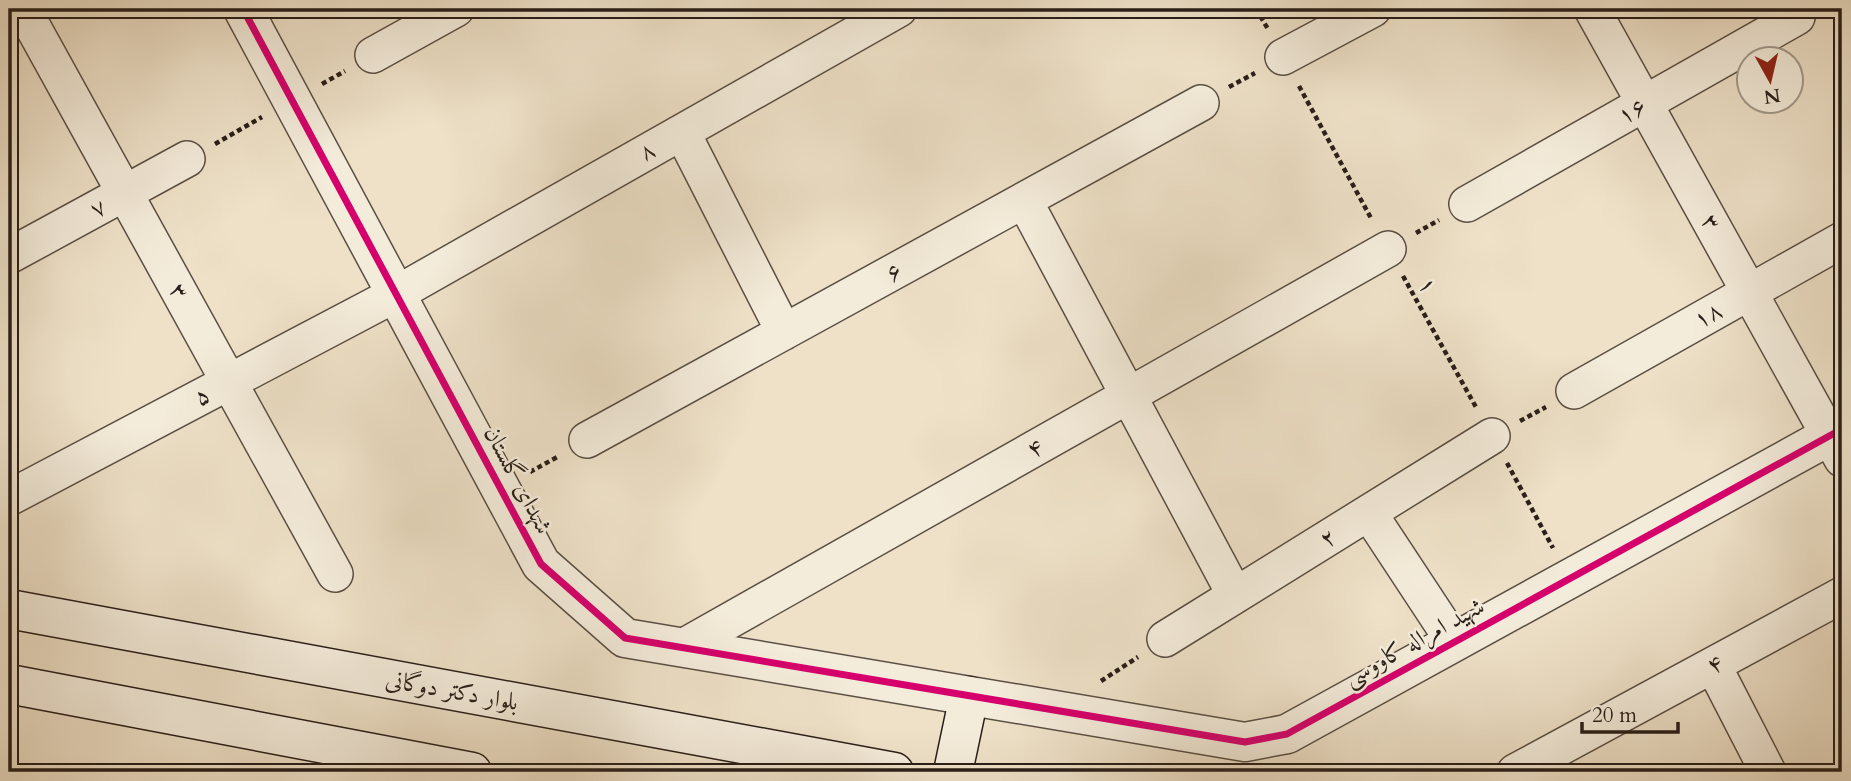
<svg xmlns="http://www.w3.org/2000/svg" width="1851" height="781" viewBox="0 0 1851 781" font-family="Cardo,Amiri,serif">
<rect width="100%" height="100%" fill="#eee1c8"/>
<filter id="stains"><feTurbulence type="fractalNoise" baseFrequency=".00286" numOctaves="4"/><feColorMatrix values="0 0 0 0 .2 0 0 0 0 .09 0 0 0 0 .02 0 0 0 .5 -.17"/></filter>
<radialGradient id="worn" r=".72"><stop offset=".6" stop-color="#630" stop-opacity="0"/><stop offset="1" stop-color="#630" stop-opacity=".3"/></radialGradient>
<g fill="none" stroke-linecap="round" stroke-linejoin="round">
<defs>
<path id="minor" d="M23,9L335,574
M1592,9L1842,459
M373,55L456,9
M1283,57L1373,9
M682,132L784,332
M1024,200L1235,595
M1467,204L1797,17
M9,256L187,159
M1574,391L1842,240
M587,440L1201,103
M9,498L396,294L899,9
M1369,513L1454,642
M1165,639L1492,436
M681,648L1388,249
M1713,665L1768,772
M1515,772L1842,595"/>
<path id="tertiary" d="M243,9L541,564L625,638L1245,742L1287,734L1842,429"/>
<path id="secondary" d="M9,609L894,772
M9,684L472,772
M953,772L969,696"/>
</defs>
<use href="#minor" stroke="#5a4f44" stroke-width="38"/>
<use href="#tertiary" stroke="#5a4f44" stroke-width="41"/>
<use href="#secondary" stroke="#291e18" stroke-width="41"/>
<path stroke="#291e18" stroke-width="4.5" stroke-dasharray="5 3.5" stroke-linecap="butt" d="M1256,9L1268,29
M322,84L345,71
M1299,86L1372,220
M1229,87L1255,73
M215,144L262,117
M1416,233L1439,220
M1403,276L1477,409
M1520,421L1546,407
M1507,463L1553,548
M530,472L559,456
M1101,681L1138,657"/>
<use href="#minor" stroke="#f4ecdb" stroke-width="35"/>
<use href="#tertiary" stroke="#f4ecdb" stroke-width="38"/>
<use href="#secondary" stroke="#f4ecdb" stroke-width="38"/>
<defs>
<path id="cycleway" d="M243,9L541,564L625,638L1245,742L1287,734L1842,429"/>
</defs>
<use href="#cycleway" stroke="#f4ecdb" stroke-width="11"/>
<use href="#cycleway" stroke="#d6006c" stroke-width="7"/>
</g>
<g text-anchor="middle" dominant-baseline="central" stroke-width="5" stroke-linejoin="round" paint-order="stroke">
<g font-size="24" fill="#291e18" stroke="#f4ecdb">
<text transform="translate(1632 111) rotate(-29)">۱۶</text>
<text transform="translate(647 151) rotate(-30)">۸</text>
<text transform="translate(98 208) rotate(-29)">۷</text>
<text transform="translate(1711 222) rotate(61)">۳</text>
<text transform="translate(894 272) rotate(-29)">۶</text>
<text transform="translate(1428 285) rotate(61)">۱</text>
<text transform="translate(179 291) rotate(61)">۳</text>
<text transform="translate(1708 315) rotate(-29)">۱۸</text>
<text transform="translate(202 396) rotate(-28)">۵</text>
<text transform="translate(1035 448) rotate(-29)">۴</text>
<text transform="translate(518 480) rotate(62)">شهدای گلستان</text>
<text transform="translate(1328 538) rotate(-32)">۲</text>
<text transform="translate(1414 642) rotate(-29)">شهید امراله کاووسی</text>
<text transform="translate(1715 664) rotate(-28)">۴</text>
<text transform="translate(452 691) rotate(10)">بلوار دکتر دوگانی</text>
</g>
</g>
<rect width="1851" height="781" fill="none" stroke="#eee1c8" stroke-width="35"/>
<rect x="10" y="10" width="1830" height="760" fill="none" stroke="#291e18" stroke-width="3.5"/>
<rect x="18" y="18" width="1816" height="746" fill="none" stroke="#291e18" stroke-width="2"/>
<g transform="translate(1770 80) rotate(172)"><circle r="33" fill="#f4ecdb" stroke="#a39a8d" stroke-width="2"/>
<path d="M0-5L12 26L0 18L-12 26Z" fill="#8f2418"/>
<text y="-10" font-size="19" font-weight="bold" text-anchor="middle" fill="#291e18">N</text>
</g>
<path d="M1582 722v10h96v-10" fill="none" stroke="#291e18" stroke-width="3.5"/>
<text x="1592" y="722" font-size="21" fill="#291e18" stroke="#f4ecdb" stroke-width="5" paint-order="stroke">20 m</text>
<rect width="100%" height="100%" filter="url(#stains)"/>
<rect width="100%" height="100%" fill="url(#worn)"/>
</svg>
